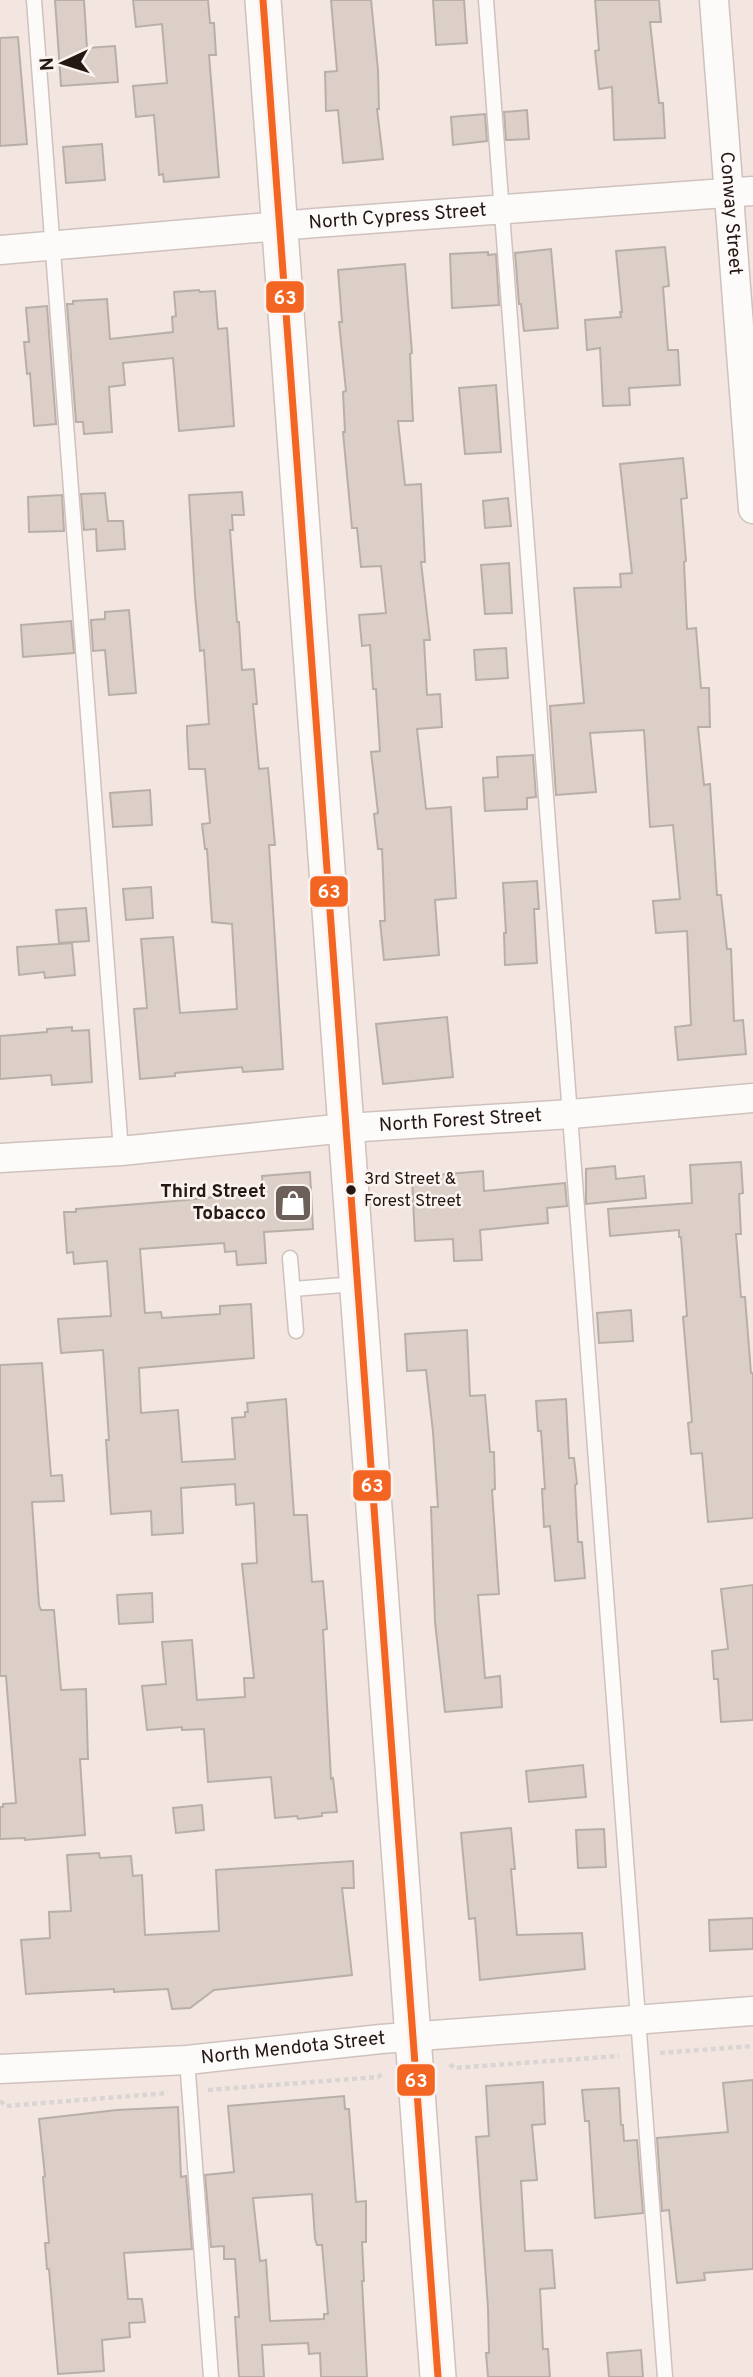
<svg xmlns="http://www.w3.org/2000/svg" width="753" height="2377" viewBox="0 0 753 2377" font-family="Overpass,sans-serif">
<rect width="100%" height="100%" fill="#f3e6e1"/>
<path fill="#dbcfc8" stroke="#baafa8" stroke-width="2" fill-rule="evenodd" d="M55,0H84L87,48L115,46L118,82L61,86Z
M133,0H208L210,23H214L216,55H209L219,177L164,182L163,174L159,175L154,115L136,117L133,86L167,83L162,24L136,27Z
M331,0H371L378,70L379,109H377L383,159L343,163L338,110L326,111L325,72L337,71Z
M433,0H464L467,43L436,45Z
M595,0H659L661,22H650L659,103H663L665,138L614,140L612,87L599,89L595,51L599,50Z
M18,37L27,144L0,146V38Z
M527,110L529,139L506,140L504,112Z
M485,114L487,141L453,145L451,117Z
M102,144L105,180L66,183L63,147Z
M665,247L669,286L663,287L668,350H678L680,385L629,388L630,405L603,406L600,348L587,350L585,320L621,317L620,312H622L616,251Z
M551,249L558,328L524,331L521,304H519L515,253Z
M488,252V255L496,254L499,305L452,308L450,254Z
M405,264L412,353L410,354L413,421H398L405,485L421,484L425,562H421L430,640H424L427,695L440,694L442,727L417,729L426,809L451,807L456,898L435,900L439,955L384,960L380,921H385L382,849H378L374,814L378,813L371,752L380,751L376,689H373L370,645L362,646L359,615L386,613L381,566L361,567L357,528H352L343,432H345L343,392L346,391L339,322H342L338,270Z
M199,290L200,292L215,291L218,329L227,328L234,426L179,431L173,358L123,363L125,385L109,387L112,432L84,434L83,422H76L67,304H73V301L107,299L110,339L173,332L172,317L176,316L174,292Z
M47,306L56,424L34,426L30,373L27,374L24,342H29L26,308Z
M496,385L501,452L465,454L459,388Z
M683,458L687,498L681,499L686,561L684,562L687,629L696,628L701,688H709L710,727H698L704,785L710,784L717,895H721L727,949H731L734,1021L743,1020L746,1054L678,1060L675,1027L691,1025L687,931L656,933L653,901L680,899L673,825L650,827L644,730L590,733L596,792L556,795L550,706L584,703L574,588L621,587L620,574L632,573L620,464Z
M242,492L244,515H232L233,530H230L237,622H239L242,670L254,669L257,704H253L259,769L268,768L275,845H269L283,1069L243,1072L242,1067L175,1073V1076L140,1079L134,1009L147,1008L141,939L173,937L180,1013L237,1009L232,924L212,922L207,849H205L202,824L210,823L205,769H189L187,734V726L209,724L204,650L200,651L195,595L189,495Z
M105,493L108,521H123L125,549L97,551L96,529L84,530L81,494Z
M62,495L64,531L29,532L28,497Z
M508,498L511,526L485,528L483,501Z
M509,563L512,613L485,614L481,565Z
M129,610L136,693L109,695L105,650L93,651L91,620L105,619V612Z
M71,621L74,653L23,657L21,625Z
M506,648L508,678L476,680L474,650Z
M533,755L536,797L527,798V809L485,811L483,778L498,777L497,757Z
M150,790L152,825L113,827L110,793Z
M537,881L539,909H534L537,963L505,965L504,933H506L503,883Z
M151,887L153,918L126,920L123,889Z
M86,908L89,941L59,943L56,910Z
M72,943L75,975L45,978L44,972L19,975L17,947Z
M447,1017L453,1077L383,1084L376,1024Z
M72,1027V1031L89,1030L92,1082L52,1085L51,1075L0,1079V1036L47,1032V1029Z
M741,1162L743,1193L739,1194L741,1234H736L741,1297H745L751,1373H753V1518L708,1522L702,1453L691,1454L688,1423L692,1422L683,1317L687,1316L681,1237H679V1230L610,1236L608,1209L692,1203L690,1165Z
M615,1166L616,1179L644,1176L646,1198L586,1204V1169Z
M483,1171L484,1191L565,1183L567,1206L547,1208L548,1223L480,1230L482,1260L454,1261L453,1239L415,1241L412,1177Z
M310,1172L313,1229L264,1232L266,1263L237,1265L236,1251L225,1252L224,1243L140,1249L145,1313L161,1312L162,1318L220,1314V1306L251,1304L254,1358L139,1368L141,1413L178,1410L182,1462L235,1459L232,1418L245,1417V1412H248L247,1403L286,1399L294,1515H307L312,1582L323,1581L327,1629L323,1630L331,1779L333,1778L337,1812L322,1813V1816L298,1819L297,1816L275,1818L271,1777L208,1782L204,1729L182,1730V1727L147,1730L142,1686L166,1684L162,1642L192,1640L197,1700L245,1697L244,1678H254L242,1564L257,1563L254,1503L236,1505L235,1484L181,1488L183,1533L152,1535L151,1511L111,1514L106,1440H109L103,1350L61,1353L58,1319L111,1316L107,1261L74,1264L73,1252L67,1253L64,1212H76V1209L175,1201L225,1196V1193L263,1191L262,1176Z
M631,1310L633,1341L599,1343L597,1313Z
M467,1330L470,1396L485,1395L490,1452H494L495,1489L492,1490L499,1594L478,1595L485,1678L500,1676L502,1707L445,1712L435,1622L431,1507H438L433,1432L426,1370L407,1371L405,1334Z
M42,1363L51,1476L62,1475L64,1501L32,1502L39,1605L41,1610H54L61,1690L86,1689L88,1759H80L85,1835L25,1840V1838L0,1839V1807H3V1804L16,1803L6,1676H0V1365Z
M566,1399L569,1458H574L577,1484L575,1485L578,1542H582L585,1578L555,1581L550,1526L544,1527L542,1489H545L541,1431H538L536,1401Z
M753,1585V1720L721,1722L718,1679H714L712,1651L728,1649L721,1589Z
M152,1593L153,1622L119,1624L117,1595Z
M583,1765L586,1797L529,1802L526,1771Z
M202,1805L204,1830L176,1833L173,1808Z
M511,1828L515,1869H511L517,1935L582,1933L585,1969L480,1980L475,1918L469,1919L461,1833Z
M604,1829L606,1867L578,1868L576,1830Z
M99,1853L100,1858L131,1856L133,1876L142,1875L145,1935L219,1931L216,1870L353,1861L354,1888H342L352,1975L214,1990L190,2008L172,2009L168,1989L114,1992V1989L26,1994L21,1940L50,1938L49,1912L71,1911L67,1855Z
M753,1918V1949L710,1951L709,1920Z
M753,2080V2269L704,2273L705,2280L677,2283L669,2210L662,2211L657,2138L728,2132L723,2083Z
M543,2082L545,2124L532,2125L537,2180L521,2181L525,2251L552,2250L555,2288L540,2289L543,2349H548L550,2377H488L486,2353H489L488,2308L476,2137L489,2136L486,2086Z
M619,2088L621,2125H623L624,2141L637,2140L643,2213L595,2218L589,2121H585L582,2090Z
M344,2096L345,2109H349L356,2202L366,2201V2242H362L364,2281H362L367,2377H321L320,2353L309,2354L308,2343L262,2345L264,2377H239L235,2317H239L235,2259H224V2246L211,2247L205,2175L234,2172L228,2106ZM312,2194L315,2239L317,2245H322L328,2314H324V2319L270,2321L266,2260L260,2261L253,2198Z
M178,2107L181,2177L186,2176L192,2249L124,2253L128,2299H142L145,2322L129,2323L130,2337L102,2340L104,2371L58,2374L49,2269H47L45,2243H49L43,2177L45,2176L39,2119L117,2110Z
M641,2350L643,2377H609L607,2353Z"/>
<g fill="none" stroke-linecap="round" stroke-linejoin="round">
<defs>
<path id="service" d="M34,0L121,1151
M486,0L665,2377
M290,1258L296,1331
M293,1289L356,1284
M187,2060L211,2377"/>
<g id="minor">
<path id="s1" d="M714,0L753,509"/>
<path id="s2" d="M0,250L315,223L753,191"/>
<path id="s3" d="M0,1158L121,1151L346,1128L571,1114L753,1098"/>
<path id="s4" d="M0,2069L187,2060L381,2039L753,2011"/>
</g>
<path id="tertiary" d="M263,0L438,2377"/>
</defs>
<use href="#service" stroke="#cfc2bd" stroke-width="17"/>
<use href="#minor" stroke="#cfc2bd" stroke-width="31"/>
<use href="#tertiary" stroke="#cfc2bd" stroke-width="38"/>
<path stroke="#dad5d3" stroke-width="4.5" stroke-dasharray="5 3.5" stroke-linecap="butt" d="M660,2053L753,2046
M450,2064L454,2068L619,2056
M208,2090L378,2077L383,2073
M0,2101L6,2106L168,2093"/>
<use href="#service" stroke="#fdfbfa" stroke-width="14"/>
<use href="#minor" stroke="#fdfbfa" stroke-width="28"/>
<use href="#tertiary" stroke="#fdfbfa" stroke-width="35"/>
<defs>
<path id="bus-1" d="M263,0L438,2377"/>
</defs>
<use href="#bus-1" stroke="#fbf3f0" stroke-width="12"/>
<use href="#bus-1" stroke="#f26522" stroke-width="7"/>
</g>
<defs>
<symbol id="shop-square" viewBox="-11 -11 22 22"><rect x="-9" y="-9" width="18" height="18" rx="4" fill="#6d605b" stroke="#fbf3f0"/><path d="M-5-2.5h2.3a2.7 3.5 0 0 1 5.4 0H5L5.5 6h-11ZM-1.5-2.5h3a1.5 2.3 0 0 0-3 0Z" fill="#fff"/></symbol>
</defs>
<g fill-rule="evenodd">
<use href="#shop-square" x="271" y="1181" width="44" height="44"/>
</g>
<circle fill="#251813" stroke="#fbf3f0" stroke-width="2.5" cx="351" cy="1190" r="6"/>
<g text-anchor="middle" dominant-baseline="central" stroke-width="5" stroke-linejoin="round" paint-order="stroke">
<g font-size="17" fill="#251813" stroke="#fbf3f0" text-anchor="start">
<text x="364" y="1180">3rd Street &amp;<tspan x="364" dy="22">Forest Street</tspan></text>
</g>
<g font-size="19" fill="#251813" stroke="#fbf3f0">
<text stroke="none"><textPath href="#s1" startOffset="214">Conway Street</textPath></text>
<text stroke="none"><textPath href="#s2" startOffset="399">North Cypress Street</textPath></text>
<text stroke="none"><textPath href="#s3" startOffset="462">North Forest Street</textPath></text>
<text stroke="none"><textPath href="#s4" startOffset="294">North Mendota Street</textPath></text>
</g>
<g font-size="19" font-weight="bold" fill="#251813" stroke="#fbf3f0" text-anchor="end">
<text x="266" y="1192">Third Street<tspan x="266" dy="22">Tobacco</tspan></text>
</g>
</g>
<g stroke="#fbf3f0" stroke-width="2.5">
<rect x="265" y="280" width="40" height="34" rx="7" fill="#f26522"/>
<rect x="309" y="875" width="40" height="33" rx="7" fill="#f26522"/>
<rect x="352" y="1469" width="40" height="33" rx="7" fill="#f26522"/>
<rect x="396" y="2063" width="40" height="34" rx="7" fill="#f26522"/>
</g>
<g font-size="19" text-anchor="middle" font-weight="bold" fill="#fff">
<text x="285" y="304">63</text>
<text x="329" y="898">63</text>
<text x="372" y="1492">63</text>
<text x="416" y="2087">63</text>
</g>
<g transform="translate(63 63) rotate(266)" stroke="#fbf3f0" stroke-width="5" paint-order="stroke">
<path d="M0-5L12 26L0 18L-12 26Z" fill="#251813"/>
<text y="-10" font-size="19" font-weight="bold" text-anchor="middle" fill="#251813">N</text>
</g>
</svg>
